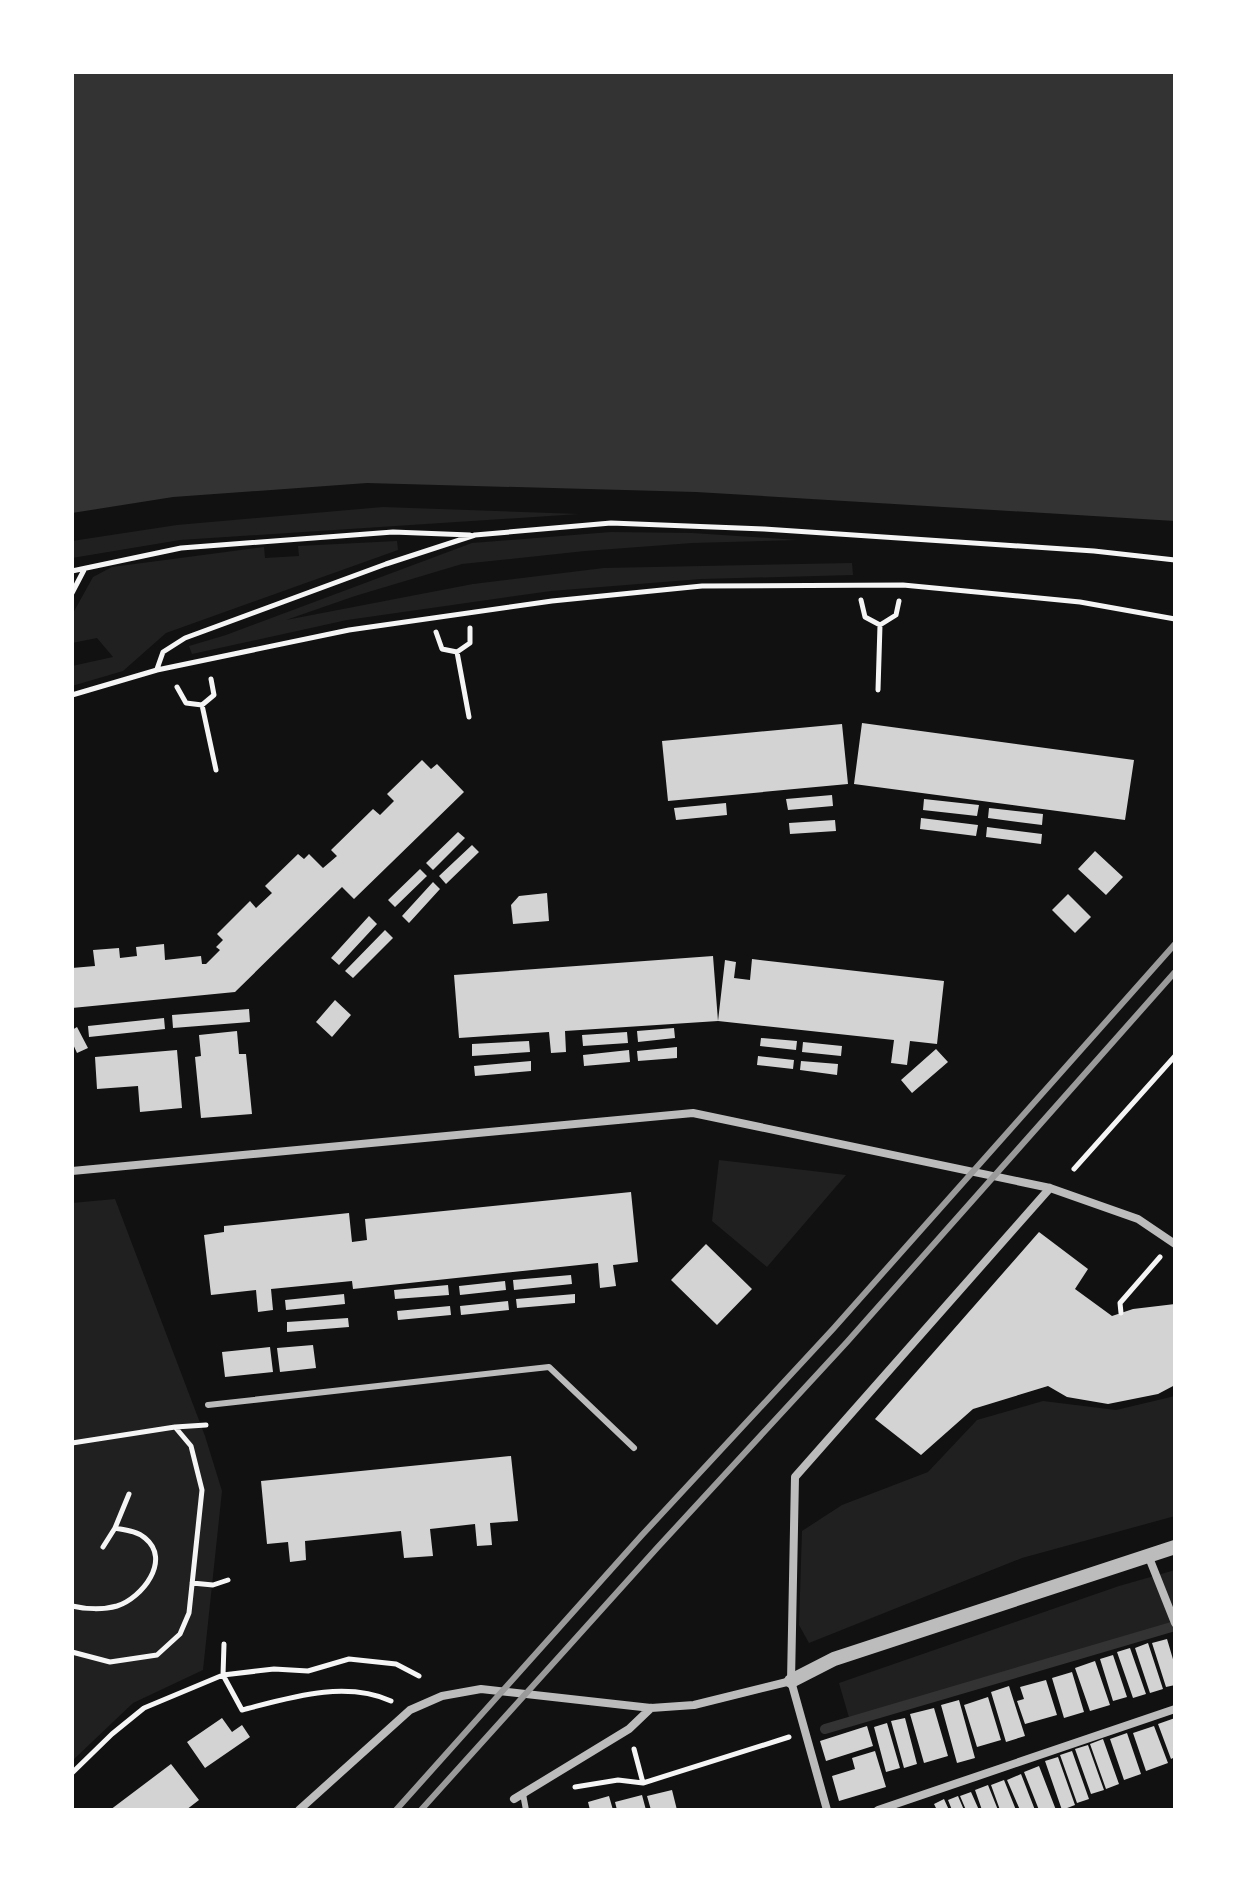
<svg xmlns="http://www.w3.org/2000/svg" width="1247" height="1882" viewBox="0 0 1247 1882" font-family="'Alegreya Sans',sans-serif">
<rect width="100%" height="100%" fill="#111"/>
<path fill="#202020" d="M383,507L579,514L180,540L72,558V541L177,525Z
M611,532L692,533L798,540L692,543L585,551L462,564L355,596L286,620L473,584L604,568L852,563L853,575L701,579L551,591L347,620L192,654L189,646L226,635L472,543Z
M397,541L398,550L166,633L123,671L72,686V666L113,657L97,638L72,643V615L93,577L112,567L264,547L265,558L299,556L298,546Z
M719,1160L846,1175L767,1267L712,1221Z
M115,1199L205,1436L222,1491L203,1670L133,1703L72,1761V1203Z
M1175,1396V1516L1022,1558L809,1643L799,1625L802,1531L842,1505L928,1472L977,1420L1043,1401L1116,1410Z
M1175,1570V1626L850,1721L839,1683L1119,1586Z"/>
<path fill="#333" d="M72,72H1175V521L696,492L367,483L173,497L72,513Z"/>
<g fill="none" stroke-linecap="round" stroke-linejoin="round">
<path stroke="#333" stroke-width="10" d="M825,1729L1175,1626"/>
</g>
<path fill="#d3d3d3" d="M862,723L1134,760L1125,820L854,784Z
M842,724L848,784L668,801L662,741Z
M422,760L431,769L437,764L464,792L354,899L342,887L235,992L72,1008V968L95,966L93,950L119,948L120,958L137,956L136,947L164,944L165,960L201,956L202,964H206L220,950L216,947L223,940L217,934L250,901L256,908L272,893L265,886L298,854L304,859L309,854L323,868L337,856L331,850L373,809L380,815L394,801L387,794Z
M832,795L833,806L788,810L786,799Z
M924,799L979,805L977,816L923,810Z
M726,803L727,815L676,820L674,808Z
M989,808L1043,814L1042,825L988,818Z
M921,818L978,825L976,836L920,829Z
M835,820L836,831L790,834L789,823Z
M987,827L1042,834L1041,844L986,837Z
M458,832L465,838L433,870L426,863Z
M472,845L479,852L446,884L439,876Z
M1095,851L1123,877L1106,895L1078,869Z
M420,869L427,876L395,907L388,900Z
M433,882L440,889L409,923L402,916Z
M547,893L549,921L513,924L511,905L519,896Z
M1068,894L1091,917L1075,933L1052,910Z
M369,916L377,924L339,965L331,958Z
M385,930L393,938L353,978L345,971Z
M713,956L718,1021L725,960L736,962L734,978L750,980L752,959L944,981L937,1044L910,1041L907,1065L891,1063L894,1040L718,1021L565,1031L566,1052L551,1053L549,1032L459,1038L454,975Z
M335,1000L351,1015L332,1037L316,1022Z
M249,1009L250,1022L173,1028L172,1015Z
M164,1018L165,1029L89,1037L88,1026Z
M77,1027L88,1048L77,1053L72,1042V1030Z
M674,1028L675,1038L638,1042L637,1031Z
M237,1031L239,1054H246L252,1114L201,1118L195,1057L201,1056L199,1035Z
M627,1032L628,1043L583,1046L582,1035Z
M761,1038L797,1041L796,1050L760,1046Z
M529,1041L530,1052L472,1056V1044Z
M803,1042L842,1046L841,1056L802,1052Z
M677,1047V1058L638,1061L637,1051Z
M936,1049L948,1062L912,1093L901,1080Z
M177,1050L182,1108L140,1112L138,1086L97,1089L95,1057Z
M629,1050L630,1062L584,1066L583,1055Z
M758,1056L794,1060L793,1069L757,1065Z
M531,1061V1071L475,1076L474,1066Z
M801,1061L838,1064L837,1075L800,1070Z
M631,1192L638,1262L613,1265L616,1286L600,1288L598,1263L353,1289L352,1281L271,1289L273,1310L258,1312L256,1290L211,1295L204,1235L224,1232V1226L349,1213L352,1242L367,1240L365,1219Z
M1039,1232L1088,1269L1075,1289L1112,1316L1133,1309L1175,1304V1385L1158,1394L1108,1404L1067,1397L1048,1386L973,1409L921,1455L875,1419Z
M706,1244L752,1289L717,1325L671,1280Z
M571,1275L572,1284L514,1290L513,1280Z
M505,1281L506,1290L460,1295L459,1286Z
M448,1285L449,1295L395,1299L394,1290Z
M344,1294L345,1304L286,1310L285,1300Z
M575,1294V1303L517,1308L516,1299Z
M508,1301L509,1310L461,1315L460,1306Z
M450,1306L451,1315L398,1320L397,1311Z
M348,1318L349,1327L287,1332V1322Z
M313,1345L316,1368L280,1372L277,1348Z
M270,1347L273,1372L225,1377L222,1352Z
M511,1456L518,1521L490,1523L492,1545L477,1546L475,1524L430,1529L433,1556L404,1558L401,1531L305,1541L306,1560L290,1562L288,1542L267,1544L261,1481Z
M1167,1639L1175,1666V1685L1166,1687L1152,1643Z
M1148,1643L1163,1689L1150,1693L1135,1648Z
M1130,1648L1146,1694L1133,1698L1117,1652Z
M1113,1655L1127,1697L1113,1701L1100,1659Z
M1095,1661L1110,1705L1090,1711L1075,1668Z
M1072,1672L1084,1712L1064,1718L1052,1678Z
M1046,1680L1057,1715L1025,1724L1017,1701L1024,1699L1020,1687Z
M1009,1686L1025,1736L1006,1742L991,1692Z
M988,1697L1001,1740L977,1747L964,1705Z
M959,1700L975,1758L957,1763L941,1705Z
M934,1708L948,1756L924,1763L910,1714Z
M222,1718L232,1732L242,1725L250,1737L205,1768L187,1742Z
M905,1718L917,1764L904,1768L891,1721Z
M1175,1718V1757L1171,1759L1158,1724Z
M887,1723L900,1768L886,1772L874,1727Z
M867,1726L873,1746L826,1761L820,1741Z
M1154,1726L1168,1763L1146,1771L1133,1733Z
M1127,1733L1141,1774L1124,1780L1110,1739Z
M1103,1739L1119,1784L1106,1789L1090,1744Z
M1088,1745L1104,1790L1091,1794L1075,1749Z
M875,1751L886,1787L839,1801L832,1776L855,1769L852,1758Z
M1072,1751L1089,1799L1077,1803L1060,1755Z
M1058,1757L1075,1805L1062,1810L1045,1761Z
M171,1764L199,1800L186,1810H110Z
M1039,1766L1056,1810H1039L1024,1772Z
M1021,1774L1035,1810H1020L1007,1780Z
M1004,1780L1016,1810H1000L991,1785Z
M988,1785L998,1810H982L975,1790Z
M672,1790L677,1810H651L647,1796Z
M971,1792L979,1810H966L960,1796Z
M642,1795L646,1810H617L615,1802Z
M609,1796L613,1810H590L588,1802Z
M958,1796L964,1810H952L948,1800Z
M944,1799L949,1810H937L934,1804Z"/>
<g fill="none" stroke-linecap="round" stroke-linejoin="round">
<path stroke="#f5f5f5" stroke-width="5" d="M72,571L181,548L393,532L470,535
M72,593L84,570
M861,600L865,617L880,625L896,615L899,601
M436,632L442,649L457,652L470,643V628
M457,652L469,717
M157,669L163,652L185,638L386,564L475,535L611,523L764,529L1094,551L1175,560
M177,687L186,703L202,705L214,695L211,679
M878,690L880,625
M72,695L157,670L349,630L552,601L702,586L903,585L1080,602L1175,619
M202,705L216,770
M1074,1169L1175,1056
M1121,1313L1120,1303L1160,1257
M175,1427L206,1425
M72,1443L175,1427L191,1446L202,1490L189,1613L180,1634L157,1655L110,1662L72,1652
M115,1528L129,1494
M192,1583L213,1585L228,1580
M72,1606C85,1609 103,1610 117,1606C142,1598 172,1560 145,1538C137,1531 125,1530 115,1528L103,1547
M224,1644L223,1675L242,1710C289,1698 344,1680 391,1701
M634,1749L643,1783
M72,1773L112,1734L144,1708L223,1675L274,1669L308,1671L349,1659L396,1664L419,1676
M575,1787L618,1780L643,1783L789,1737"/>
<path stroke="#bcbcbc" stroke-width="6" d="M208,1405L549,1367L634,1448
M523,1794L526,1810"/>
<path stroke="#bcbcbc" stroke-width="8" d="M72,1171L693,1113L1050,1188L1138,1219L1175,1244
M1148,1555L1175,1623
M514,1799L629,1729L651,1708
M299,1810L410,1710L442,1696L481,1689L651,1708L694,1705L791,1681
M827,1810L791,1681L795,1477L1050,1188
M878,1810L1175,1709"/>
<path stroke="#bcbcbc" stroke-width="14" d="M791,1681L834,1659L1175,1547"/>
<path stroke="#9a9a9a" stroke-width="6" d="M396,1810L642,1535L833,1329L1175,944
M421,1810L657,1548L847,1342L1175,972"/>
</g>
<rect width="1247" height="1882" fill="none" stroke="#ffffff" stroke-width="148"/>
</svg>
